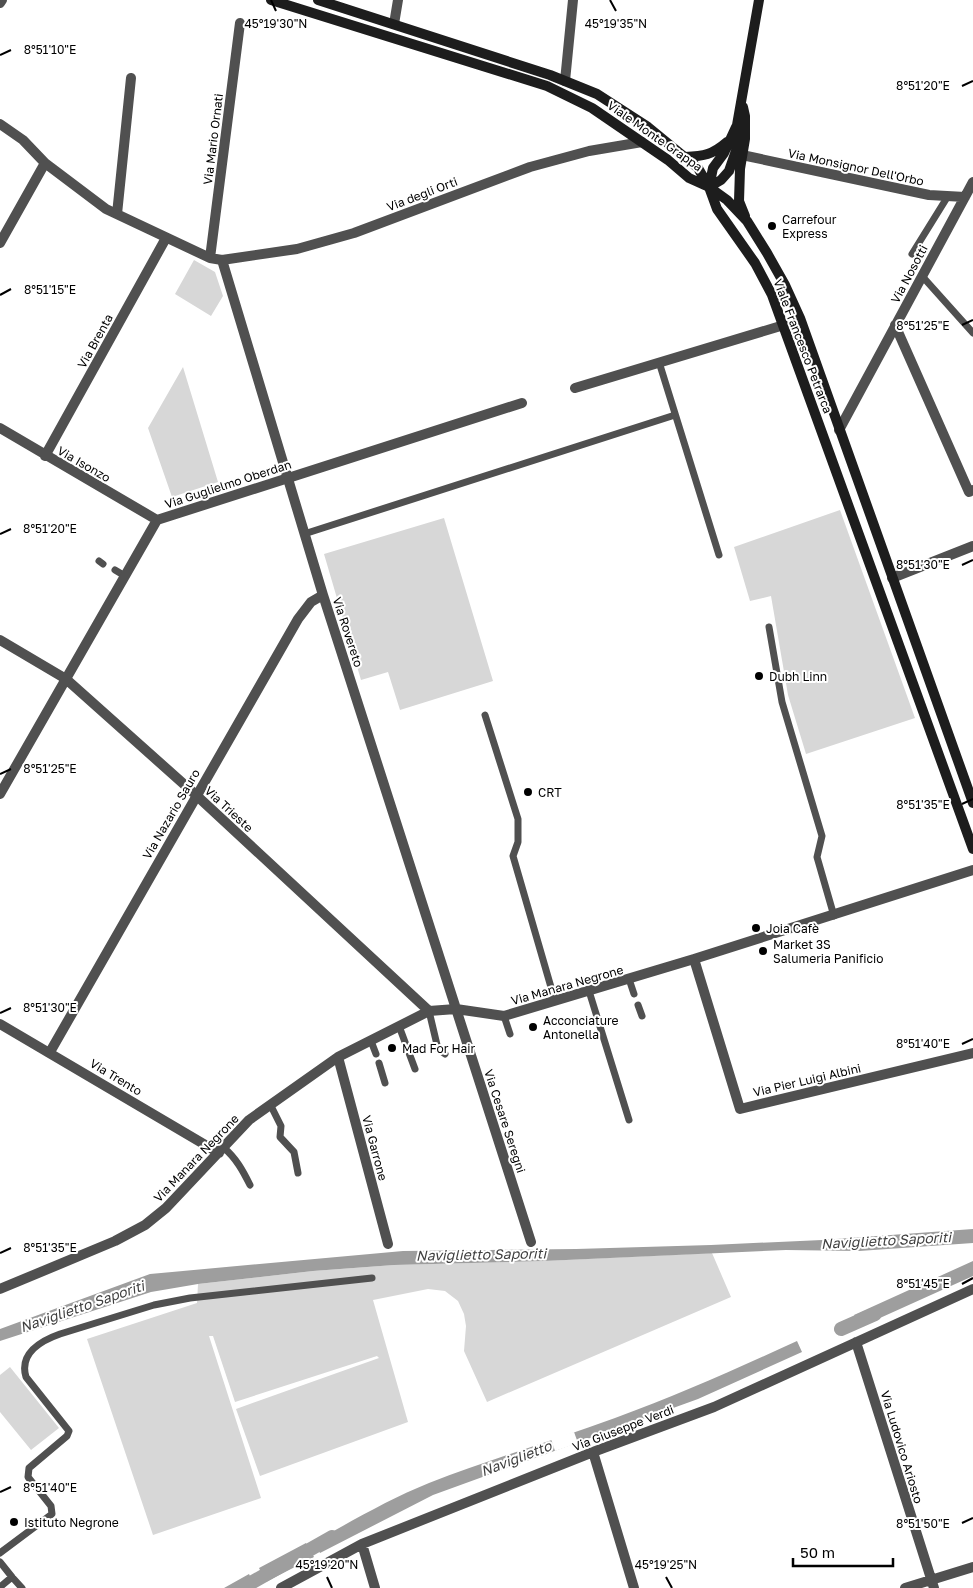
<svg xmlns="http://www.w3.org/2000/svg" width="973" height="1588" viewBox="0 0 973 1588" font-family="'Golos Text',sans-serif">
<rect width="100%" height="100%" fill="#fff"/>
<path fill="#d7d7d7" d="M194,260L215,272L223,296L211,316L175,294Z
M183,367L218,482L172,497L148,428Z
M840,510L915,718L806,754L788,695L771,596L750,601L734,547Z
M444,518L493,681L400,710L388,672L361,680L324,554Z
M712,1253L731,1297L487,1402L464,1351L466,1326L464,1314L458,1301L445,1291L428,1289L373,1300L408,1422L260,1476L236,1409L379,1358L377,1356L235,1402L213,1336H209L261,1498L153,1535L87,1339L197,1303L198,1284L313,1271L394,1265L544,1261Z
M10,1367L59,1428L31,1450L0,1412V1375Z"/>
<path fill="#9e9e9e" d="M973,1229V1243L859,1251L786,1250L544,1261L394,1265L313,1271L198,1284L151,1292L0,1341V1329L150,1274L403,1251L576,1249L711,1245L822,1240Z
M973,1261V1276L860,1327L854,1315Z
M797,1341L802,1352L698,1399L433,1495L320,1553L314,1542C352,1521 389,1499 429,1483C490,1459 553,1441 615,1418C678,1395 736,1369 797,1341Z
M306,1543L314,1557L266,1582L259,1568Z
M249,1574L256,1588H224Z"/>
<path fill="#fff" d="M574,1432L578,1443L555,1451L551,1439Z"/>
<g fill="none" stroke-linecap="round" stroke-linejoin="round">
<path stroke="#9e9e9e" stroke-width="14" d="M841,1329L875,1314
M242,1588L332,1537"/>
<path stroke="#505050" stroke-width="7" d="M912,254L948,196
M922,276L973,333
M659,362L719,555
M304,534L675,415
M99,561L103,564
M115,570L125,576
M769,627L782,702L822,836L817,857L834,916
M485,715L518,819V842L513,856L555,1001
M629,979L634,994
M589,991L629,1120
M638,1005L642,1016
M429,1011L438,1049L445,1054
M504,1016L510,1034
M399,1026L415,1069
M371,1041L376,1054
M379,1063L385,1083
M271,1106L281,1126L280,1137L294,1152L298,1173
M224,1148C236,1158 243,1171 250,1185
M0,1553L52,1514L51,1506L28,1477L29,1468L67,1436L69,1431L26,1377C19,1354 40,1341 60,1334L154,1305L190,1298L372,1278
M0,1562L12,1577
M0,1587L12,1577L22,1588"/>
<path stroke="#505050" stroke-width="10" d="M0,3L2,0
M394,24L398,0
M565,81L573,0
M0,124L23,140L45,163L106,209L210,258L222,260L297,249L354,233L530,167L589,151L642,142
M742,155L929,195L965,197
M117,214L131,78
M0,243L45,163
M210,258L240,23
M222,260L323,595L531,1242
M895,325L969,492L973,490
M575,388L784,325
M0,428L157,520
M839,430L973,182
M45,456L166,238
M892,578L973,546
M0,640L66,679L196,795L429,1011
M0,794L157,520L522,403
M694,959L740,1109L973,1053
M0,1024L219,1153
M50,1052L298,619L311,602L323,595
M338,1057L388,1244
M0,1289L115,1241L145,1225L166,1208L249,1120L338,1057L429,1011L456,1009L504,1016L694,959L973,870
M856,1342L934,1588
M593,1452L634,1588
M362,1544L375,1588
M281,1588L362,1544L593,1452L714,1407L973,1289
M905,1588L973,1567"/>
<path stroke="#1d1d1d" stroke-width="10" d="M271,0L547,86L592,108L668,160L689,178L709,187L727,200L747,221L767,253L785,285L800,318L973,803
M318,0L550,75L597,94L648,127L698,168L709,187L717,209L755,263L772,295L973,849
M743,107L745,116V139L740,169L739,201L745,216
M685,157C704,156 712,155 727,142
M709,187L721,180L729,171L737,148V125L759,0
M709,187L713,168L724,153L736,127"/>
</g>
<path fill="none" stroke="#000" stroke-width="2" d="M271,0L276,11M610,0L616,11M0,55L11,50M962,86L973,81M0,295L11,289M962,325L973,320M0,534L11,529M962,565L973,560M0,774L11,769M962,804L973,799M0,1013L11,1008M962,1044L973,1039M0,1253L11,1248M962,1284L973,1278M0,1492L11,1487M962,1523L973,1518M327,1577L332,1588M666,1577L672,1588"/>
<g fill="#000" stroke="#fff" stroke-width="2">
<circle cx="772" cy="226" r="5"/>
<circle cx="759" cy="676" r="5"/>
<circle cx="528" cy="792" r="5"/>
<circle cx="756" cy="928" r="5"/>
<circle cx="763" cy="951" r="5"/>
<circle cx="533" cy="1027" r="5"/>
<circle cx="392" cy="1048" r="5"/>
<circle cx="14" cy="1522" r="5"/>
</g>
<g text-anchor="middle" dominant-baseline="central" stroke-width="4" stroke-linejoin="round" paint-order="stroke">
<g font-size="12" fill="#000" stroke="#fff">
<text transform="translate(655 136) rotate(35)">Viale Monte Grappa</text>
<text transform="translate(213 139) rotate(-83)">Via Mario Ornati</text>
<text transform="translate(856 167) rotate(12)">Via Monsignor Dell'Orbo</text>
<text transform="translate(422 194) rotate(-21)">Via degli Orti</text>
<text transform="translate(909 274) rotate(-62)">Via Nosotti</text>
<text transform="translate(95 341) rotate(-61)">Via Brenta</text>
<text transform="translate(803 346) rotate(69)">Viale Francesco Petrarca</text>
<text transform="translate(84 464) rotate(30)">Via Isonzo</text>
<text transform="translate(228 484) rotate(-18)">Via Guglielmo Oberdan</text>
<text transform="translate(348 632) rotate(72)">Via Rovereto</text>
<text transform="translate(229 809) rotate(43)">Via Trieste</text>
<text transform="translate(171 814) rotate(-60)">Via Nazario Sauro</text>
<text transform="translate(567 985) rotate(-16)">Via Manara Negrone</text>
<text transform="translate(116 1077) rotate(31)">Via Trento</text>
<text transform="translate(807 1080) rotate(-13)">Via Pier Luigi Albini</text>
<text transform="translate(505 1121) rotate(72)">Via Cesare Seregni</text>
<text transform="translate(375 1148) rotate(75)">Via Garrone</text>
<text transform="translate(196 1158) rotate(-46)">Via Manara Negrone</text>
<text transform="translate(623 1428) rotate(-21)">Via Giuseppe Verdi</text>
<text transform="translate(902 1447) rotate(73)">Via Ludovico Ariosto</text>
</g>
<g font-size="12" fill="#000" stroke="#fff" text-anchor="start">
<text x="782" y="219">Carrefour<tspan x="782" dy="14">Express</tspan></text>
<text x="769" y="676">Dubh Linn</text>
<text x="538" y="792">CRT</text>
<text x="766" y="928">Joia Cafè</text>
<text x="773" y="944">Market 3S<tspan x="773" dy="14">Salumeria Panificio</tspan></text>
<text x="543" y="1020">Acconciature<tspan x="543" dy="14">Antonella</tspan></text>
<text x="402" y="1048">Mad For Hair</text>
<text x="24" y="1522">Istituto Negrone</text>
</g>
<g font-size="14" font-style="italic" fill="#3f3f3f" stroke="#fff">
<text transform="translate(886 1240) rotate(-3)">Naviglietto Saporiti</text>
<text transform="translate(481 1254) rotate(-1)">Naviglietto Saporiti</text>
<text transform="translate(82 1306) rotate(-19)">Naviglietto Saporiti</text>
<text transform="translate(516 1458) rotate(-21)">Naviglietto</text>
</g>
</g>
<g font-size="12" text-anchor="middle" fill="#000" stroke="#fff" stroke-width="4" stroke-linejoin="round" paint-order="stroke">
<text x="276" y="28">45°19'30"N</text>
<text x="616" y="28">45°19'35"N</text>
<text x="50" y="54">8°51'10"E</text>
<text x="923" y="90">8°51'20"E</text>
<text x="50" y="294">8°51'15"E</text>
<text x="923" y="330">8°51'25"E</text>
<text x="50" y="533">8°51'20"E</text>
<text x="923" y="569">8°51'30"E</text>
<text x="50" y="773">8°51'25"E</text>
<text x="923" y="809">8°51'35"E</text>
<text x="50" y="1012">8°51'30"E</text>
<text x="923" y="1048">8°51'40"E</text>
<text x="50" y="1252">8°51'35"E</text>
<text x="923" y="1288">8°51'45"E</text>
<text x="50" y="1492">8°51'40"E</text>
<text x="923" y="1528">8°51'50"E</text>
<text x="327" y="1569">45°19'20"N</text>
<text x="666" y="1569">45°19'25"N</text>
</g>
<path d="M793 1558v8h100v-8" fill="none" stroke="#000000" stroke-width="2.5"/>
<text x="800" y="1558" font-size="15" fill="#000000" stroke="#ffffff" stroke-width="4" paint-order="stroke">50 m</text>
</svg>
